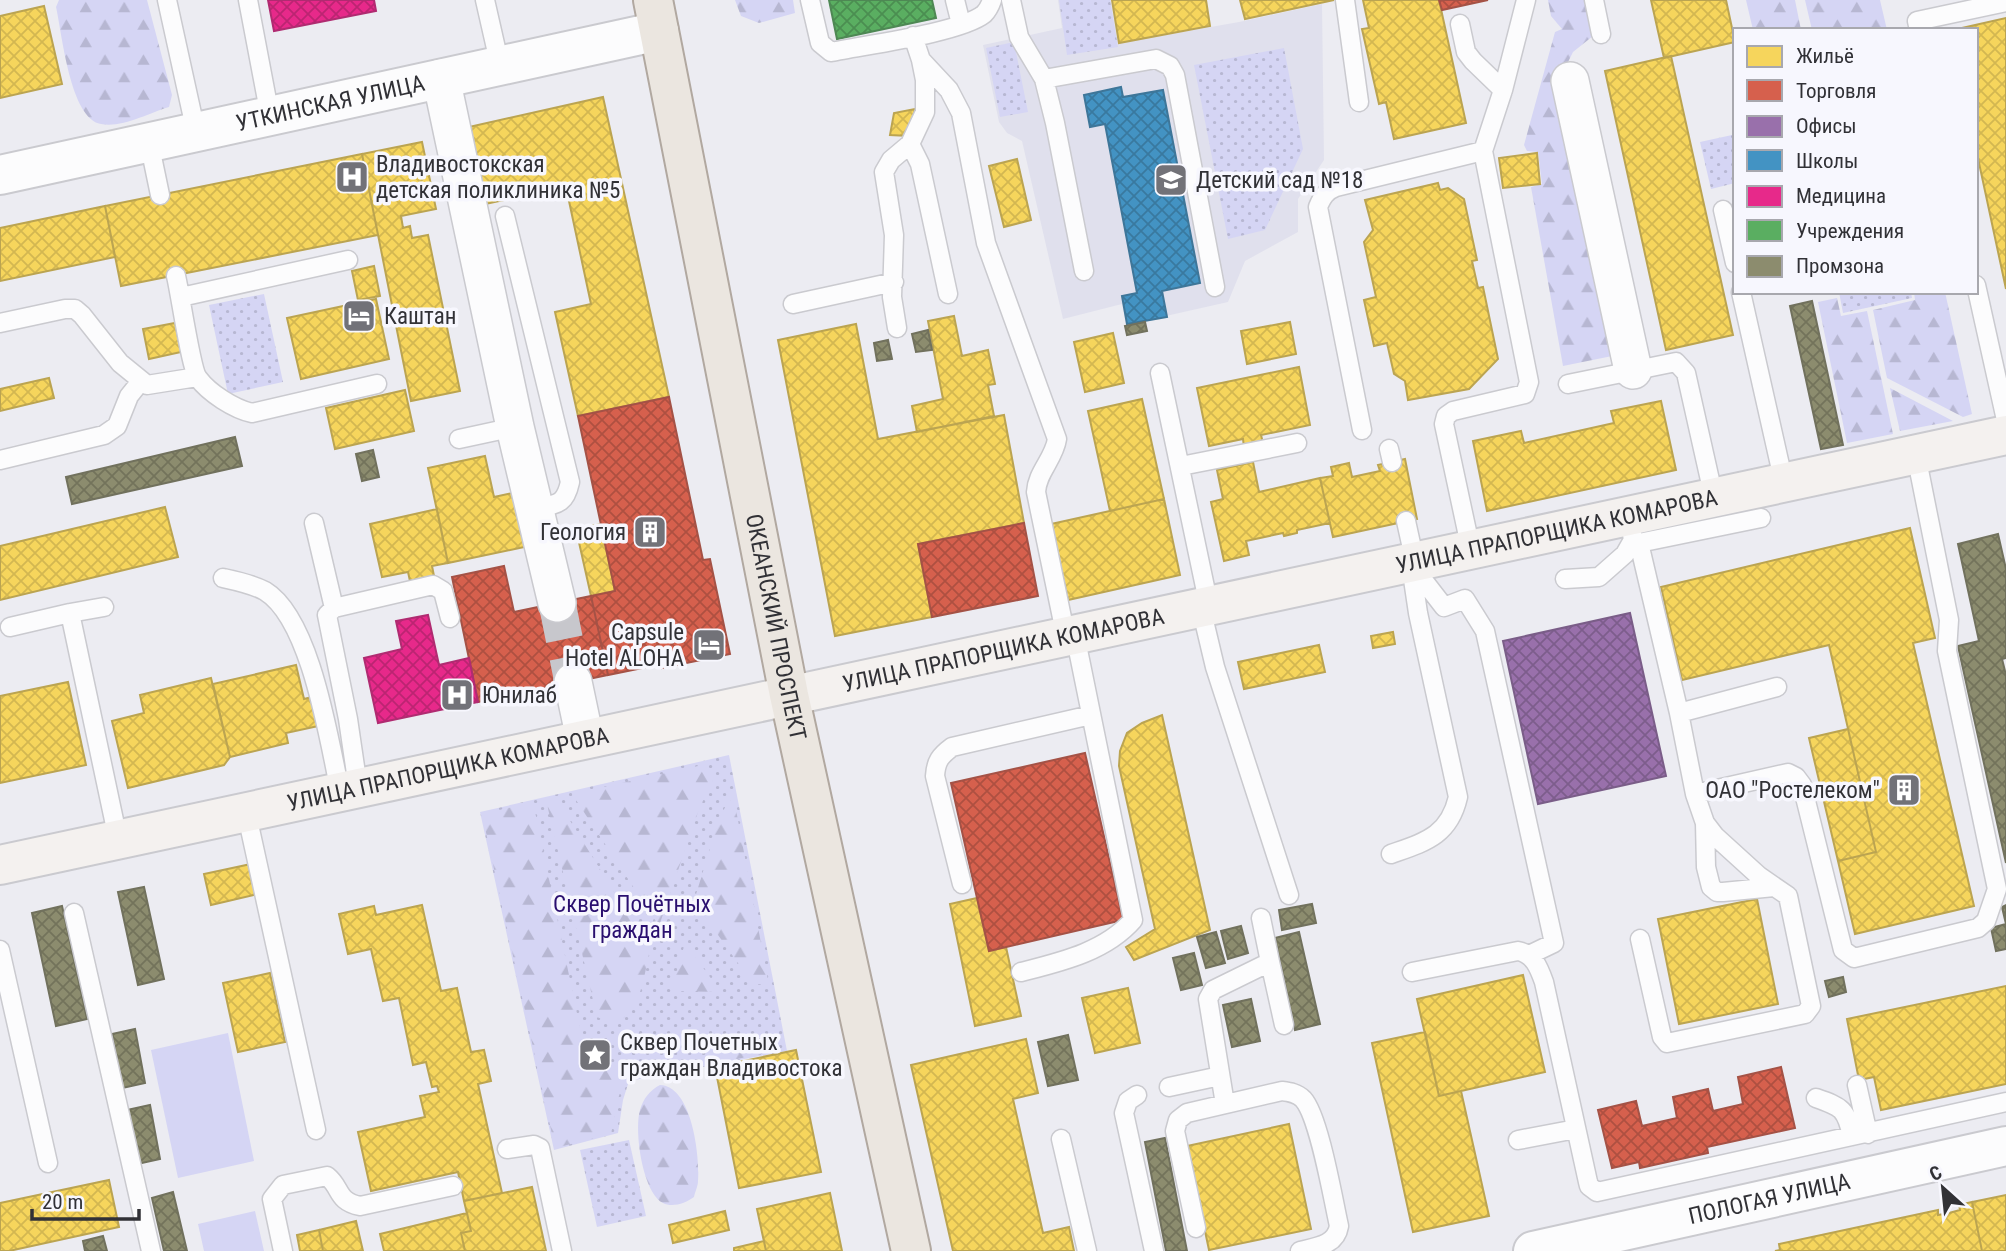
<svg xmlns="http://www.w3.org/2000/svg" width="2006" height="1251" viewBox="0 0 2006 1251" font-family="'Roboto Condensed',sans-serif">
<defs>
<pattern id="grass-dots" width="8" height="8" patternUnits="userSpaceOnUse" patternTransform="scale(1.75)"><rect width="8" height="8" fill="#d5d5f4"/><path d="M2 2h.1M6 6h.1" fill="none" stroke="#b7b7d2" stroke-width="1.8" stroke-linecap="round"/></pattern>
<pattern id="forest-firs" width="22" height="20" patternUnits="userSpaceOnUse" patternTransform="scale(1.75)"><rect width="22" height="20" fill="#d5d5f4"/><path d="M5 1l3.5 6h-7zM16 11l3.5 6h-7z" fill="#b7b7d2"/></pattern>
<pattern id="homes-cross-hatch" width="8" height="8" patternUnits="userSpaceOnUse" patternTransform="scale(1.75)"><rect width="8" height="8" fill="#f6d55c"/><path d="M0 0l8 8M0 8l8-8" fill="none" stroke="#d3b751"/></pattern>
<pattern id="shops-cross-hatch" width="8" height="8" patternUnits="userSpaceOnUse" patternTransform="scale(1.75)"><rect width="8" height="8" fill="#d6604d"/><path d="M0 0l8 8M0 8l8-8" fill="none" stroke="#ae5041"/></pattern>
<pattern id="offices-cross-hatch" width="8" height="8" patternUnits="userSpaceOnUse" patternTransform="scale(1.75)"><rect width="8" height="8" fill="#9970ab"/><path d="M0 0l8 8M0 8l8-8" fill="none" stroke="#7d5d8c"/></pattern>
<pattern id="schools-cross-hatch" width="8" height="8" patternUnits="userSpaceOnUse" patternTransform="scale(1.75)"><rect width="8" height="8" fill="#4393c3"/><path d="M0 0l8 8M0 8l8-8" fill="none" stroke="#39799f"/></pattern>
<pattern id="health-cross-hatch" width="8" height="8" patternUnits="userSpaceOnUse" patternTransform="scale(1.75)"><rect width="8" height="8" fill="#e7298a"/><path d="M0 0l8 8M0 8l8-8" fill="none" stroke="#bc2472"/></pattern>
<pattern id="public-cross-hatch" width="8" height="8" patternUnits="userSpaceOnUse" patternTransform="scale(1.75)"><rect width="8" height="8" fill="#5aae61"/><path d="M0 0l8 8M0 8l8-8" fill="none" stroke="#4b8e51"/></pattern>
<pattern id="industry-cross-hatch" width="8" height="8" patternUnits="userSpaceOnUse" patternTransform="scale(1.75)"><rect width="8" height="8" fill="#8c8c6e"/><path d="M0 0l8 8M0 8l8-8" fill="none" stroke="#73735b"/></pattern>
</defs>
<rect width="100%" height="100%" fill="#ececf2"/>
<path fill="#e0e0ed" d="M1058,0H1111L1120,43L1239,22L1322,4L1324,160L1298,199V232L1245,261L1228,302L1126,325L1122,304L1063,319L1022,141L1007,133L999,122L983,45L1062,28Z"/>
<path fill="url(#grass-dots)" d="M1059,0H1110L1118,47L1067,55Z
M1014,42L1028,112L1000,117L986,48Z
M1284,48L1303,149L1265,230L1228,239L1194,65Z
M1732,135L1735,149V183L1711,189L1700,142Z
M1839,292H1911L1912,298L1843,313Z
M264,294L283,382L228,394L209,305Z
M729,755L787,1051L629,1081L623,1100L618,1133L554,1150L480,812Z
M629,1140L646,1216L597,1227L580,1150Z"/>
<path fill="url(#forest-firs)" d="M59,0H147L172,95L169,107C149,113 122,128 101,124C70,119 62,33 56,7Z
M735,0H793L795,13L759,23L741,16Z
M1548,0H1585L1593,36L1573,52L1567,64L1622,354L1563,366L1531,187L1542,184L1538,152L1527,151L1524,145L1555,32L1562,29L1551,16Z
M1746,0H1795L1801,30H1753Z
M1805,0H1880L1887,30H1812Z
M1914,292H1945L1972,414L1963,417L1887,378L1873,310L1915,300Z
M1837,298L1841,316L1867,311L1893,434L1847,443L1818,302Z
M1890,388L1953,421L1900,431Z
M707,764L714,778L699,809L659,926L572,794Z
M556,798L650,950C643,978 642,1011 614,1024L597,1017L546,800Z
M734,799L769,986L752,983L694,901L718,822L728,801Z
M533,802L585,1052C602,1073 606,1062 628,1064V1068L618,1099L611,1134L555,1148L482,814Z
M685,943L721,992L671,991Z
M774,1037L776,1051L717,1063L715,1048Z
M660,1085C692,1086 700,1156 698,1181C698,1186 695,1192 694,1197C686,1203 672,1208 663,1203C642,1192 634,1130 640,1110C643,1099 650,1090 660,1085Z"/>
<path fill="#d5d5f4" d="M228,1033L254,1161L178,1178L151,1050Z
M255,1211L264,1251H204L198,1224Z"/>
<path fill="url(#homes-cross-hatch)" stroke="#bba451" stroke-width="2" d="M1112,0H1206L1210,26L1119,43Z
M1240,0H1334L1245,19Z
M1363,0H1439L1466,123L1394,139L1386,102L1379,104L1362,29L1369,28Z
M1651,0H1726L1735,42L1664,58Z
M44,6L62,84L0,98V16Z
M2006,18V289L1976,149V30H1953Z
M1671,56L1733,335L1666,350L1605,71Z
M603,97L669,397L578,416L555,312L591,304L566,187L485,204L469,127Z
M915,109L909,136L890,135L894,113Z
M422,142L436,209L401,216L403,228L410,226L412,238L428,235L460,391L411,401L362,154Z
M1537,153L1540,184L1503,188L1499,158Z
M362,154L378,235L121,286L105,206Z
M1017,159L1031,220L1004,227L989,166Z
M1438,183L1440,190L1448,188L1464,199L1477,260L1472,261L1478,288L1483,287L1498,359L1469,389L1408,400L1405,381L1394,374L1387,343L1374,346L1364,300L1376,297L1364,242L1373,230L1365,200Z
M105,206L115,257L0,281V228Z
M374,266L380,296L358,300L352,271Z
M376,299L389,359L301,379L287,318Z
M954,316L962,356L988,350L995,384L988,385L994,416L917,432L912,406L943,399L928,321Z
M1290,322L1296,354L1247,364L1241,331Z
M175,323L181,352L149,359L143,329Z
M856,324L878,439L1004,415L1024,523L918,544L932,617L835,636L778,340Z
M1113,333L1124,383L1085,392L1074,342Z
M1299,367L1310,425L1261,435L1263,443L1244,447L1243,439L1209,446L1197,388Z
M49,378L54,398L0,411V389Z
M405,390L414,431L335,449L326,408Z
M1142,399L1164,499L1110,511L1088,411Z
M1661,401L1676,470L1487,511L1473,441L1521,431L1524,443L1614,423L1611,411Z
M485,456L494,497L517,492L529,546L448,563L428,468Z
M1405,459L1417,519L1333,537L1320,478L1333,476L1331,467L1349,463L1352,477L1380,471L1378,465Z
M1253,462L1259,492L1320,478L1330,523L1297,530V533L1284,536L1283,533L1246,541L1249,555L1224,561L1211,502L1223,499L1217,470Z
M1164,499L1180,575L1068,600L1051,524Z
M165,507L178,557L0,600V546Z
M437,509L448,563L432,566L434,576L410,581L408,572L382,577L370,524Z
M601,524L615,591L591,596L576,529Z
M1910,528L1935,638L1913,643L1974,906L1855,934L1838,861L1876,852L1829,645L1682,680L1661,587Z
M1393,632L1395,644L1373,648L1371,636Z
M1319,645L1325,672L1244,689L1238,662Z
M296,665L304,699L316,696L323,725L286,733L288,743L230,757L213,684Z
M211,678L230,757L224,765L128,788L112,721L144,713L140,695Z
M68,682L86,765L0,783V696Z
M1162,715L1210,930L1134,960L1126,947L1155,929L1119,766L1120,751L1127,733L1142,723Z
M1848,729L1876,852L1838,861L1809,738Z
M251,864L258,894L211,905L204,874Z
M977,898L989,951L1006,947L1021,1016L975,1026L950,904Z
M1757,899L1778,1004L1679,1024L1658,919Z
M422,905L441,991L457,988L471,1052L484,1050L491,1081L478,1084L502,1193L464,1201L458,1172L371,1191L358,1132L425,1117L420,1096L439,1092L437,1086L432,1087L426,1062L413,1065L399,998L383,1001L371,949L348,954L339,914L374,906L376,915Z
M270,973L285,1042L238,1052L223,983Z
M1523,975L1545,1072L1439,1096L1417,999Z
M2006,986V1084L1881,1110L1874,1077L1859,1080L1847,1019Z
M1128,988L1140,1043L1095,1053L1082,998Z
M1425,1032L1439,1096L1461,1091L1489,1216L1413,1232L1372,1043Z
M1026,1039L1038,1093L1013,1099L1043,1233L1069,1227L1074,1251H953L911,1065Z
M796,1050L821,1172L739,1188L715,1067Z
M1289,1124L1311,1229L1209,1250L1187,1146Z
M109,1180L119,1227L9,1251H0V1203Z
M532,1187L546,1251H465L461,1233L471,1231L464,1201Z
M830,1193L842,1251H766L757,1209Z
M2006,1195V1251H1982L1972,1202Z
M1972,1202L1982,1251H1775L1780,1250L1779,1244L1938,1210V1215L1949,1213L1960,1210L1959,1205Z
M725,1211L729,1230L673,1243L669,1225Z
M467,1213L471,1231L461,1233L465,1251H384L380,1234Z
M356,1221L363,1251H323L319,1230Z
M319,1230L323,1251H300L297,1235Z
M764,1241L766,1251H734V1248Z"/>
<path fill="url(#shops-cross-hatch)" stroke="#a45246" stroke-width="2" d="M1439,0H1488L1442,10Z
M669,397L703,560L710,559L730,654L662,668V664L608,675L591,596L615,591L578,416Z
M1024,523L1038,596L932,617L918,544Z
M504,566L514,612L591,596L608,675L478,702L452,577Z
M1085,753L1123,920L989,951L951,783Z
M1781,1067L1795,1128L1707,1147L1708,1153L1640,1168L1639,1162L1612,1168L1598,1110L1636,1101L1642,1126L1677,1118L1673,1097L1708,1089L1713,1111L1743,1104L1738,1077Z"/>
<path fill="url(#offices-cross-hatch)" stroke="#7a5d88" stroke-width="2" d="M1630,613L1666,776L1538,804L1503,641Z"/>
<path fill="url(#schools-cross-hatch)" stroke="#3e7699" stroke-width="2" d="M1121,87L1123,97L1163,90L1200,283L1162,291L1167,317L1127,324L1122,296L1137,293L1105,124L1090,127L1084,95Z"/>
<path fill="url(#health-cross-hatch)" stroke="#b02b71" stroke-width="2" d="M268,0H374L376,11L274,31Z
M428,615L439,665L469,658L478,702L378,723L364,658L402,649L396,621Z"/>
<path fill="url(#public-cross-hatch)" stroke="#4e8854" stroke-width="2" d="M829,0H932L936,18L837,39Z"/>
<path fill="url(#industry-cross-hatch)" stroke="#71715d" stroke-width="2" d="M1812,301L1843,445L1821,449L1790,306Z
M1145,322L1147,331L1127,335L1125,326Z
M928,330L932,350L916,352L912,334Z
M888,340L892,359L877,361L874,343Z
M235,437L242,466L72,504L66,477Z
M373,450L379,477L362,481L356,454Z
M1998,534L2006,569V658L2002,659L2006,675V863L1958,646L1979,641L1958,544Z
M144,887L164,979L138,985L118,892Z
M1312,904L1316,923L1282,930L1279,910Z
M2006,905V949L1996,951L1991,928L2006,924L2002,907Z
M62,906L87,1019L56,1026L32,913Z
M1241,926L1248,953L1228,959L1221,931Z
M1216,932L1225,963L1206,968L1197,937Z
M1299,932L1320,1024L1295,1030L1275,938Z
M1194,953L1202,985L1181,990L1173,958Z
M1843,977L1846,992L1829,997L1825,981Z
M1251,999L1260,1041L1232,1047L1223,1005Z
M135,1029L145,1083L122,1088L112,1034Z
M1068,1035L1078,1080L1048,1086L1038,1042Z
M150,1105L160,1159L137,1164L127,1110Z
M1165,1138L1187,1251H1166L1145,1142Z
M173,1192L187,1251H164L152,1198Z
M103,1236L107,1251H85L83,1241Z"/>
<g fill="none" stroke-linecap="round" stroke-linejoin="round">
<path stroke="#c7c7cc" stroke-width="37" stroke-dasharray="37 18" stroke-linecap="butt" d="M557,603L573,682"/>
<defs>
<path id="service" d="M167,0L196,132
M248,0L270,116
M485,0L500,66
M810,0L820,43L831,52C864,45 960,33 984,14C988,10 990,6 992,0
M955,0L961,24
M1011,0L1019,37L1044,79L1055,123L1084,271
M1345,0L1359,102
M1594,0L1601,34
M1460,24L1466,52L1473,61L1503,90
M1919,30L1917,21L2006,2
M921,60L949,90L961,113L986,243L1057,439C1054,459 1037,472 1036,492L1066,637
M1044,79L1156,59L1170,66L1175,75L1215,287
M149,142L160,195
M910,144L920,164L948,294
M1723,210L1735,263
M505,216L570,482C565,505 557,504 536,508
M176,276C180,292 191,369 198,378C209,393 234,409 252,413L377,384
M1976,285L2006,420
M1741,292L1784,483
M181,297L348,260
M793,304L894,282
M0,323L65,309H75L82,315L120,363L147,385L197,377
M897,328L892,297L894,235L884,172L891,160L910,144L925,112V80L921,60L913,36
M1160,373L1209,606
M1568,384L1676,362L1686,373L1714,498
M1362,430L1318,207C1322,197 1326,191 1336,187L1483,151
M459,439L515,427
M1389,449L1392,462
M0,460L104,435L117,426L129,396L141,381
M1181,466L1297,443
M1629,516L1633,540L1639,543L1679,713L1695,794L1705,823L1715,836L1759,876L1788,896L1811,1006L1805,1014L1667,1043L1662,1037L1640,939
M1406,521L1415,562
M314,523L334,608
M1639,543L1761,518
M1471,550L1444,424L1446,416L1453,411L1525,394L1529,382L1483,151L1503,90L1526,0
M1410,563L1444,607L1465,599L1485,631L1554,943L1529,955
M223,578C237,581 252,584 265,591C311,619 329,741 340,791
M1565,579L1599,577L1625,554L1633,540
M1201,608L1215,667L1289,895
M70,613L104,607
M10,627L70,613L118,839
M1679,713L1777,687
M358,787L348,719L327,615L334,608L433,585L443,591L450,618
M1695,794L1788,773L1796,777L1802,785L1843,950L1854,958L1978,928L1986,921L1997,889L1947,651L1949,620L1916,455
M246,811L316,1130
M1705,823L1706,867L1711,887L1717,892H1723L1774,887
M1391,854C1425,842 1449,836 1458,797L1418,613L1411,566
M962,884L935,776C936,761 940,756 952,747L1091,715
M74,913L151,1251
M0,950L48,1163
M1270,962L1284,1025
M1021,972C1060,962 1105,952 1133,920L1075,635
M1412,972L1518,951C1534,954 1539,968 1544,982L1588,1182L1589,1186L1597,1192L2006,1102
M1857,1085L1868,1134
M1169,1087L1220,1076
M1137,1095L1128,1101L1124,1113L1154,1251
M1816,1098C1842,1107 1846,1109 1852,1136
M1225,1104L1208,999L1213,990L1270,962L1261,918
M1061,1139L1087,1251
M1518,1140L1576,1129
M507,1149L534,1145L540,1148L562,1251
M1196,1228L1175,1131L1178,1120L1187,1113L1282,1091C1290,1092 1297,1093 1303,1099C1319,1116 1333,1199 1339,1226C1336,1245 1317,1247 1300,1251
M283,1251L272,1199L283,1185L327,1176C342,1188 336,1201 360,1206L453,1186"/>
<path id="minor" d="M441,78L515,427L557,603
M1570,81L1633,370
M573,682L585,739"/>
<g id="tertiary">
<path id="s1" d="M0,175L659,31"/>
<path id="s2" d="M1533,1251L2006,1146"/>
</g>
<g id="secondary">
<path id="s3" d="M0,865L2006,435"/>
</g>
<g id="primary">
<path id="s4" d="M653,0L789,695L911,1251"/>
</g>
</defs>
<use href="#service" stroke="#cacacf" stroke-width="21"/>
<use href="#minor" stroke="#cacacf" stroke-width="40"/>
<use href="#tertiary" stroke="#cacacf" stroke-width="42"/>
<use href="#secondary" stroke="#cacacf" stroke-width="42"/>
<use href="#primary" stroke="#b1a8a0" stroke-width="42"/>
<use href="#service" stroke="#fcfcfd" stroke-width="18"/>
<use href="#minor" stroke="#fcfcfd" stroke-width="37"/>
<use href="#tertiary" stroke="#fcfcfd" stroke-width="38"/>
<use href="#secondary" stroke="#f4f1ef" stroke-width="38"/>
<use href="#primary" stroke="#ebe6e0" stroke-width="38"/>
</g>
<defs>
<symbol id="hospital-square" viewBox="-11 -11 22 22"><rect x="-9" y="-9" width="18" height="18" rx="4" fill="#727278" stroke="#f7f7fe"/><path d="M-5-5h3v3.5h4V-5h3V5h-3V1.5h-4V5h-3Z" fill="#fff"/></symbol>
<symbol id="school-square" viewBox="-11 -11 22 22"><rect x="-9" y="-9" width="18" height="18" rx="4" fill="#727278" stroke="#f7f7fe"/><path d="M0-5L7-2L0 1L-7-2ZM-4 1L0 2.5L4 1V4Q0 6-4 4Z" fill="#fff"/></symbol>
<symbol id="hotel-square" viewBox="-11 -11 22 22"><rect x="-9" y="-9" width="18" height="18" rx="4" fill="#727278" stroke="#f7f7fe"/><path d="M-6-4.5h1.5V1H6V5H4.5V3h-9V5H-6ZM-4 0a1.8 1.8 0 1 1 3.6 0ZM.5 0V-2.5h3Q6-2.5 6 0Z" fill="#fff"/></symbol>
<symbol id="building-square" viewBox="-11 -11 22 22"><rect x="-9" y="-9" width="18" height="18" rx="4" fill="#727278" stroke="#f7f7fe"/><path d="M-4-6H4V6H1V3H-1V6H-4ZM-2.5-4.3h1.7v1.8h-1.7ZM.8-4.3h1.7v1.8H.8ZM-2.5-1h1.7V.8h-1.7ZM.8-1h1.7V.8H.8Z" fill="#fff"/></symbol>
<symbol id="sight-square" viewBox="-11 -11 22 22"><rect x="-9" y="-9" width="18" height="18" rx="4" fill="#727278" stroke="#f7f7fe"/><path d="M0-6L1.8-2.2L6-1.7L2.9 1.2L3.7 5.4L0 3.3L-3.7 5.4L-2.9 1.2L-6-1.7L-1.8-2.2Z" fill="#fff"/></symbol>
</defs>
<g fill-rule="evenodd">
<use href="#hospital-square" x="333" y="158" width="38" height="38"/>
<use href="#school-square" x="1152" y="161" width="38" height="38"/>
<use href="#hotel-square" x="340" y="297" width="38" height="38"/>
<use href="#building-square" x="631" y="513" width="38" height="38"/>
<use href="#hotel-square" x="690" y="626" width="38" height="38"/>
<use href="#hospital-square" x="438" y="676" width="38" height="38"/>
<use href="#building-square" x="1885" y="771" width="38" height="38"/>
<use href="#sight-square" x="576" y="1036" width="38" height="38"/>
</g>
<g text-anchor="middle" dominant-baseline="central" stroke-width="7" stroke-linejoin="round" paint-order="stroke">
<g font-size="23" fill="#313136" stroke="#f7f7fe">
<text stroke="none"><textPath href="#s1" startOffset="338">УТКИНСКАЯ УЛИЦА</textPath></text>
<text stroke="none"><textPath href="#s3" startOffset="1592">УЛИЦА ПРАПОРЩИКА КОМАРОВА</textPath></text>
<text stroke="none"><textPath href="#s4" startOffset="639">ОКЕАНСКИЙ ПРОСПЕКТ</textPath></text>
<text stroke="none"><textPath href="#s3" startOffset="1026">УЛИЦА ПРАПОРЩИКА КОМАРОВА</textPath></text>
<text stroke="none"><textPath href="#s3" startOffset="458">УЛИЦА ПРАПОРЩИКА КОМАРОВА</textPath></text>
<text stroke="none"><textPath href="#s2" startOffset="242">ПОЛОГАЯ УЛИЦА</textPath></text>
</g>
<g font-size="23" fill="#313136" stroke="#f7f7fe" text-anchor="start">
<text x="376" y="164">Владивостокская<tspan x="376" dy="26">детская поликлиника №5</tspan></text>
<text x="1196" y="180">Детский сад №18</text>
<text x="384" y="316">Каштан</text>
<text x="626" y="532" text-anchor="end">Геология</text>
<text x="684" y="632" text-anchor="end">Capsule<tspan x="684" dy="26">Hotel ALOHA</tspan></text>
<text x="482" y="695">Юнилаб</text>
<text x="1880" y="790" text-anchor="end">ОАО "Ростелеком"</text>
<text x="620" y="1042">Сквер Почетных<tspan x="620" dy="26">граждан Владивостока</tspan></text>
</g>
<g font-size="23" fill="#2a0f6f" stroke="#f7f7fe">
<text x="632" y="904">Сквер Почётных<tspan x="632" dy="26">граждан</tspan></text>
</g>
</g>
<rect x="1733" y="28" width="245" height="266" fill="#f7f7fe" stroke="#a8a8ae" stroke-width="2"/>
<rect x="1747" y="46" width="35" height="21" fill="#f6d55c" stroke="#a8a8ae" stroke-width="2"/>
<text x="1796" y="63" font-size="21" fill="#313136">Жильё</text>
<rect x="1747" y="80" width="35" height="21" fill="#d6604d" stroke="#a8a8ae" stroke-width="2"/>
<text x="1796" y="98" font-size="21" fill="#313136">Торговля</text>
<rect x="1747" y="116" width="35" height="21" fill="#9970ab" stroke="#a8a8ae" stroke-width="2"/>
<text x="1796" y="133" font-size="21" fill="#313136">Офисы</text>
<rect x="1747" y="150" width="35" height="21" fill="#4393c3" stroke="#a8a8ae" stroke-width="2"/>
<text x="1796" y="168" font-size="21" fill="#313136">Школы</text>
<rect x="1747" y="186" width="35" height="21" fill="#e7298a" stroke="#a8a8ae" stroke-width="2"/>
<text x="1796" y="203" font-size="21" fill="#313136">Медицина</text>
<rect x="1747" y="220" width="35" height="21" fill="#5aae61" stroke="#a8a8ae" stroke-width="2"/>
<text x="1796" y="238" font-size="21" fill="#313136">Учреждения</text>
<rect x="1747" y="256" width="35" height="21" fill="#8c8c6e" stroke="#a8a8ae" stroke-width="2"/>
<text x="1796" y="273" font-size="21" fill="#313136">Промзона</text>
<g transform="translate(1943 1188) rotate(333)" stroke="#f7f7fe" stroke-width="5" paint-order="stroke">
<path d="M0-5L12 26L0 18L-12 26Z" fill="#313136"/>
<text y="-10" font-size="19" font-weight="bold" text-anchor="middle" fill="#313136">С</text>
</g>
<path d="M32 1209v10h107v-10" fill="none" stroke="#313136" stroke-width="3.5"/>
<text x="42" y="1209" font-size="21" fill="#313136" stroke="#f7f7fe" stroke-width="5" paint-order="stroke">20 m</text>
</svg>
